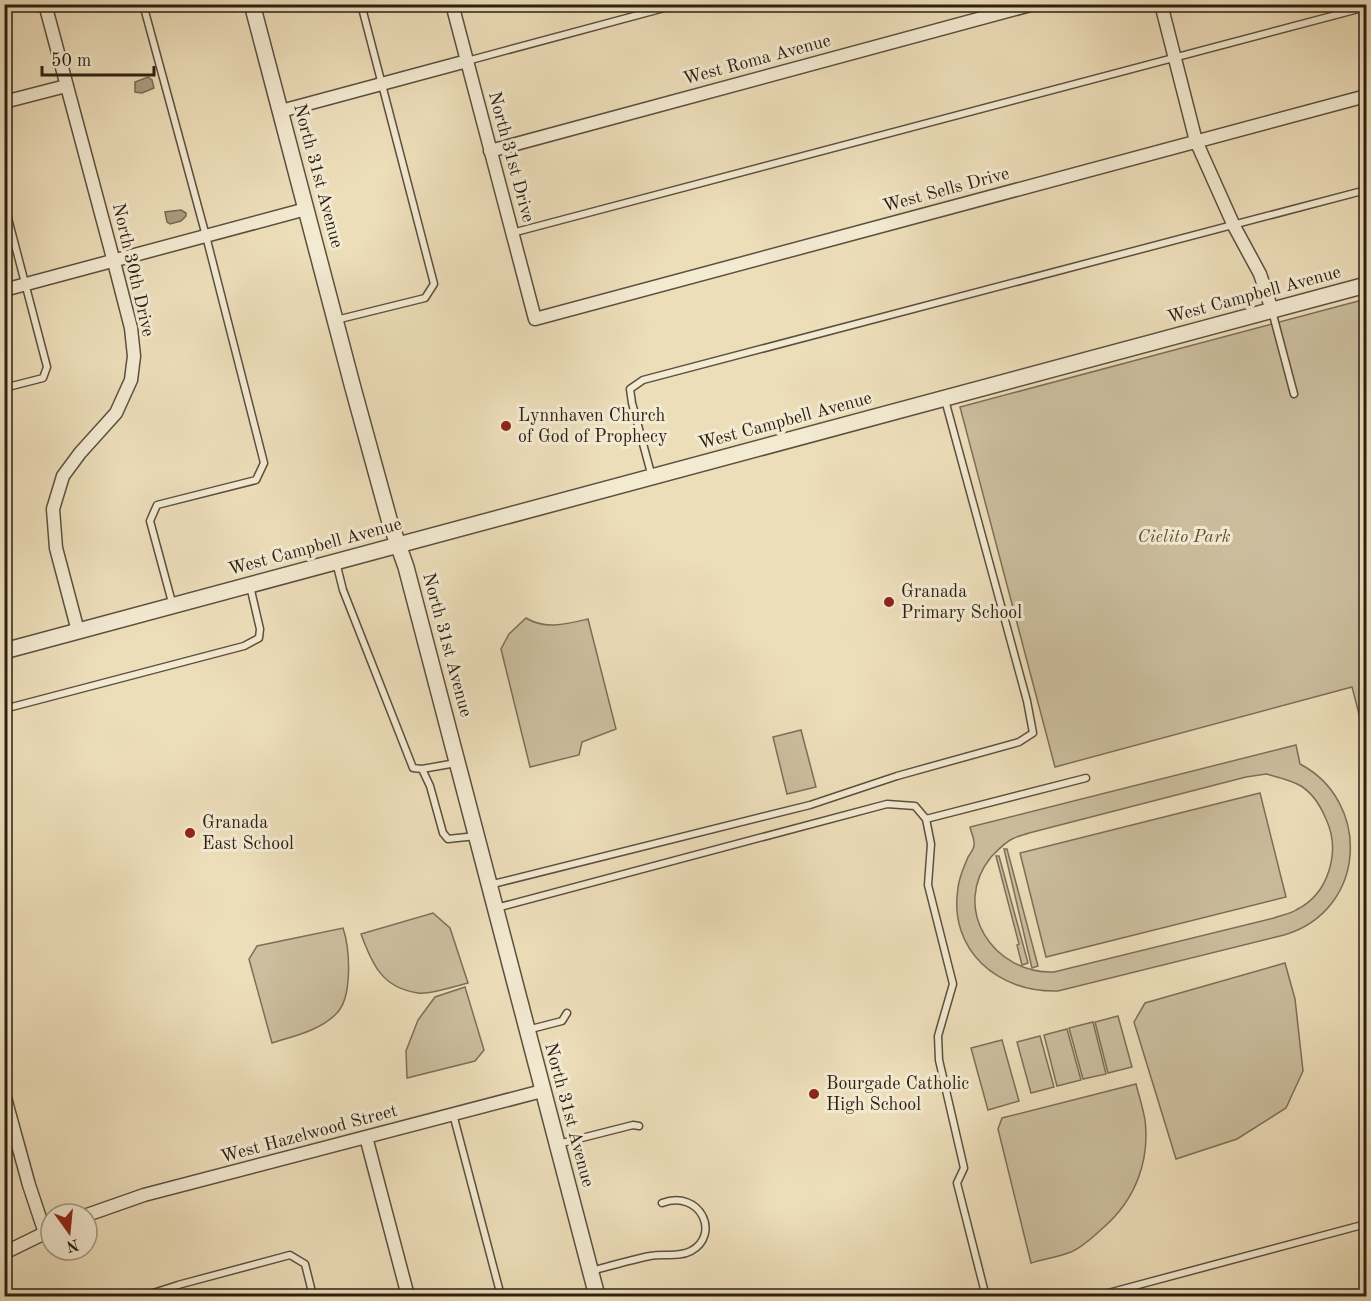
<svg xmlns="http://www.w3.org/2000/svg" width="1371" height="1301" viewBox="0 0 1371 1301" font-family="'Old Standard TT',serif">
<rect width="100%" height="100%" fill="#eddeba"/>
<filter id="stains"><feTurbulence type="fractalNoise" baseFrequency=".00333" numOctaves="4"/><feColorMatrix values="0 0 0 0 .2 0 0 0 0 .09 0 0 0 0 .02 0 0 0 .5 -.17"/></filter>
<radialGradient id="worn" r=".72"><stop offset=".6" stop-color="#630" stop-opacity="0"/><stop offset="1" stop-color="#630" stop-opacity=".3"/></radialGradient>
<path fill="#ccbe9e" stroke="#7c6f59" stroke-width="1.5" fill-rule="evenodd" d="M1366,299V741L1352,687L1055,767L960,407Z
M526,618C545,630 567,624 588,619L616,729L582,742L579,755L530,767L501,649L509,634Z
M801,730L816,787L787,794L773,737Z
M1296,745L1300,764C1371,801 1368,910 1284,935L1058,991C998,993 948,950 958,888C959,877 964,867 968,857C970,854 974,849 974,845C975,840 971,832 970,827ZM1266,774C1277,777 1291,780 1301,786C1312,793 1321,807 1326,819C1341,851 1329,894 1296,910C1290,914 1282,915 1274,918L1054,972C993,974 950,908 991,857C997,851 1004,843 1012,839C1017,836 1024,835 1029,833L1246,777Z
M1260,793L1286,897L1046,957L1020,853Z
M1004,849H1007L1038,966L1032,968Z
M996,856H999L1028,963L1022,965L1017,945L1019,944Z
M433,913L450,928L468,983C455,986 430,995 418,993C382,988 372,964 361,934Z
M343,928C350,949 353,998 336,1014C319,1031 294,1036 272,1043L249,959L257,946Z
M1285,963L1295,999L1303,1071L1286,1108L1237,1139L1176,1159L1134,1022L1145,1003Z
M465,987L484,1050L475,1061L407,1078L406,1051L418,1020L435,997Z
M1118,1016L1132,1067L1108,1073L1095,1022Z
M1093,1022L1106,1074L1083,1079L1069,1028Z
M1067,1029L1081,1080L1057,1086L1044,1035Z
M1040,1036L1054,1087L1031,1093L1017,1042Z
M1002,1040L1019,1101L988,1110L971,1048Z
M1136,1084C1139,1096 1143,1108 1145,1120C1150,1161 1135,1200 1104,1227C1094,1236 1083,1247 1071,1252C1058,1257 1044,1259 1031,1263L998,1129L1002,1118Z"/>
<path fill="#ab9d82" stroke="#786b56" stroke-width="1.5" d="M148,77L152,80L154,88L142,93L135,92V82Z
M181,210L186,213V216L181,221L170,224L167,222L165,212Z"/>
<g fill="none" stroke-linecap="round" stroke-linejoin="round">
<defs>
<path id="service" d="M143,4L206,236L264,463L256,480L157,505L150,521L173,606
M467,61L679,4
M4,203L47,367L43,378L4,388
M512,233L1366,7
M1272,311L1294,394
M336,320L425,298L434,284L361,4
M652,477L632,403L630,389L643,380L1366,190
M336,562L343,590L413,768L422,769L456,763
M4,709L244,646L259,638L260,629L250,586
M422,769L430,786L443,833L448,839L476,836
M926,819L1086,778
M489,885L810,805L897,776L1019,742L1033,733L1027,701L945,400
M496,908L887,804L915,806L926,819L931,844L928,885L953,984L938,1036L939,1060L964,1168L957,1183L984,1289L983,1296
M527,1030L562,1021L567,1013
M453,1114L501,1296
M558,1144L633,1125L639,1126
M591,1271C610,1266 630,1260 650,1256C663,1253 678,1258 691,1251C721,1235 701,1189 662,1203
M144,1296L178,1285L290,1255L305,1264L313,1296
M1097,1296L1366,1224"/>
<path id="minor" d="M45,4L114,262L131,328L134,356L131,380L116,413L80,453L63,476L53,509L56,548L78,631
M452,4L535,319L1366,96
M1161,4L1196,141L1234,226L1260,274L1272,310
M4,102L66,86
M281,111L467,61
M490,151L1034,4
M4,290L306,209
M4,1094L29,1185L45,1233
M366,1137L408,1296
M87,1215L144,1195L542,1091
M4,1253L51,1230"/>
<path id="tertiary" d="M252,4L353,388L389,519L406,567L597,1296
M4,651L1366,285"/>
</defs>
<use href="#service" stroke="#5c503e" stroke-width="9"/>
<use href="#minor" stroke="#5c503e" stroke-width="15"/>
<use href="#tertiary" stroke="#5c503e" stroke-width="18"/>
<use href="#service" stroke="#f3ead2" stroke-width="6"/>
<use href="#minor" stroke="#f3ead2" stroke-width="12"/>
<use href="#tertiary" stroke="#f3ead2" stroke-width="15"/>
</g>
<g fill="#8f2418" stroke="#f3ead2" stroke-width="2">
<circle cx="506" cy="426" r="6"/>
<circle cx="889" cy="602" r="6"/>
<circle cx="190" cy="833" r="6"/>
<circle cx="814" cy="1094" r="6"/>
</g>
<g text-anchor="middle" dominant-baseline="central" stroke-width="6" stroke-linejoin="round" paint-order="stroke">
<g font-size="18" fill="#2c2014" stroke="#f3ead2">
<text transform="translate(757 60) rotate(-15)">West Roma Avenue</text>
<text transform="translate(511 157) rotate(75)">North 31st Drive</text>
<text transform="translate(318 176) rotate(75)">North 31st Avenue</text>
<text transform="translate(946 190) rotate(-15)">West Sells Drive</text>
<text transform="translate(133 270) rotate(77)">North 30th Drive</text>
<text transform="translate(1254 295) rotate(-15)">West Campbell Avenue</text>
<text transform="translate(785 421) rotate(-15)">West Campbell Avenue</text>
<text transform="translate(315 547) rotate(-15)">West Campbell Avenue</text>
<text transform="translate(447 645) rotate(75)">North 31st Avenue</text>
<text transform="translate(569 1115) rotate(75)">North 31st Avenue</text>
<text transform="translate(309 1134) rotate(-15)">West Hazelwood Street</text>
</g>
<g font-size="18" fill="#2c2014" stroke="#f3ead2" text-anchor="start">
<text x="518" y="416">Lynnhaven Church<tspan x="518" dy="21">of God of Prophecy</tspan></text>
<text x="901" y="592">Granada<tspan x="901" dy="21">Primary School</tspan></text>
<text x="202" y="823">Granada<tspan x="202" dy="21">East School</tspan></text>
<text x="826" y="1084">Bourgade Catholic<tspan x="826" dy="21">High School</tspan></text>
</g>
<g font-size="18" font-style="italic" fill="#5c4f3d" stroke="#f3ead2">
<text x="1184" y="537">Cielito Park</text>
</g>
</g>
<rect width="1371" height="1301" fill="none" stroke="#eddeba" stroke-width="24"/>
<rect x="6" y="6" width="1359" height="1289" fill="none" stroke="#2c2014" stroke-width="3"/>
<rect x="12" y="12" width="1347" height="1277" fill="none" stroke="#2c2014" stroke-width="1.5"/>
<g transform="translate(69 1232) rotate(165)"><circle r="28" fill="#f3ead2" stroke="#a39986" stroke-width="1.5"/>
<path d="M0-4.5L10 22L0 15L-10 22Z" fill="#8f2418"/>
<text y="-9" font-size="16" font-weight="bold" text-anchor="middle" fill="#2c2014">N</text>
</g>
<path d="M42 66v9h112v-9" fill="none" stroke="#2c2014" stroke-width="3"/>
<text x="51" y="66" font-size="18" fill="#2c2014" stroke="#f3ead2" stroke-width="4.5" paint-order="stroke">50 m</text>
<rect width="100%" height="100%" filter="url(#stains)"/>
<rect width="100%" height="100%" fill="url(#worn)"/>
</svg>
